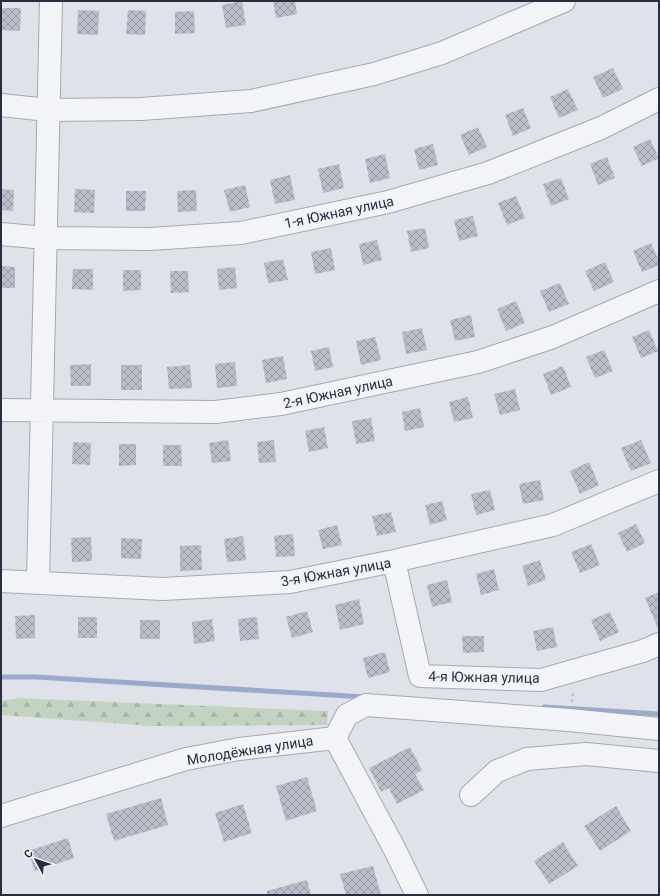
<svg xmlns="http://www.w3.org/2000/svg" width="660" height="896" viewBox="0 0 660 896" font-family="Roboto,sans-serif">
	<defs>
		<pattern id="forest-firs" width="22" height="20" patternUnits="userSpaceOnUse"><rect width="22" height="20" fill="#c3d3c1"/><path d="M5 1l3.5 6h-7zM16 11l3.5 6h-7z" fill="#a8b5a7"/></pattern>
		<pattern id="building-cross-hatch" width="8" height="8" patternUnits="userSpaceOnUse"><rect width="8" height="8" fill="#bbbdc9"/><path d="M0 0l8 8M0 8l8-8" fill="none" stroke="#989aa5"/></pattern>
	</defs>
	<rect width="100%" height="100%" fill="#e0e2e9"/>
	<path fill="url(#forest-firs)" d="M 18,698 L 328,711 L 327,725 L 151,726 L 1,715 L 1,701 Z"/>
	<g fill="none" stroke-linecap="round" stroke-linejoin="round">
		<path stroke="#9ba9ca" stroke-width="5" d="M 1,677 L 36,677 L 365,697
			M 544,707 L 659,714"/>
	</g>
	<path fill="url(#building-cross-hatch)" d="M 242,1 L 246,25 L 226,28 L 222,5 Z
		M 273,1 L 295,1 L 297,14 L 276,18 Z
		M 1,8 L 21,8 L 20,31 L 1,30 Z
		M 78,10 L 99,11 L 98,35 L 77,34 Z
		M 128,10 L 146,11 L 145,35 L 126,34 Z
		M 194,11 L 195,33 L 175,34 L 175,12 Z
		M 613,68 L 623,89 L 603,98 L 593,77 Z
		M 568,89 L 578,110 L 559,118 L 550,97 Z
		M 523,108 L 531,128 L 513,136 L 505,115 Z
		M 478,127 L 487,147 L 469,155 L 460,135 Z
		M 650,139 L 659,158 L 642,166 L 633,147 Z
		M 433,144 L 438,165 L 419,170 L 414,149 Z
		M 385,154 L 390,178 L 370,183 L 365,159 Z
		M 607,157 L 615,178 L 598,185 L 590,164 Z
		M 339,164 L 344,188 L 323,193 L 318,169 Z
		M 290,175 L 295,200 L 275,204 L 270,180 Z
		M 561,178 L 569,199 L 551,206 L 543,184 Z
		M 245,185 L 250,207 L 230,212 L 224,190 Z
		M 1,189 L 14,190 L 13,211 L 1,210 Z
		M 75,189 L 95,190 L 94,213 L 74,212 Z
		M 196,190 L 197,211 L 178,212 L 177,191 Z
		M 126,191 L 146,191 L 145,211 L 126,211 Z
		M 516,196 L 525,218 L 507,225 L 498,203 Z
		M 473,216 L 478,236 L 459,241 L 454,220 Z
		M 425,228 L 429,248 L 411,252 L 407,231 Z
		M 377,240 L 382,260 L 363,265 L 359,244 Z
		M 651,243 L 659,261 L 659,265 L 642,272 L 633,251 Z
		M 331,248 L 335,270 L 315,274 L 311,252 Z
		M 283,259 L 288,280 L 268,283 L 264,263 Z
		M 605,262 L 614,282 L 594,291 L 585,271 Z
		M 1,266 L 15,267 L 15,288 L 1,288 Z
		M 235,267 L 237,288 L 219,290 L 217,269 Z
		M 73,269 L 93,269 L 93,290 L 72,289 Z
		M 123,270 L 141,270 L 141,290 L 123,291 Z
		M 170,271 L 188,271 L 189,292 L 171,293 Z
		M 560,283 L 569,304 L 549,312 L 540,291 Z
		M 516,301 L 525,323 L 506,331 L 497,309 Z
		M 471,315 L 475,337 L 455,341 L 450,320 Z
		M 422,328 L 427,350 L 406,354 L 402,332 Z
		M 649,330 L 658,351 L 641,358 L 632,337 Z
		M 375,337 L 381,360 L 361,365 L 356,341 Z
		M 329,347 L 333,367 L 315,371 L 311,351 Z
		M 604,350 L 613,371 L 595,378 L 586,357 Z
		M 283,356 L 287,379 L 266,383 L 262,360 Z
		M 235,362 L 237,386 L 217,388 L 215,364 Z
		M 91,364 L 91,386 L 71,386 L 70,365 Z
		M 121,365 L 142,365 L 142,390 L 121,390 Z
		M 190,365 L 192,388 L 169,389 L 167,367 Z
		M 563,366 L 571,387 L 551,395 L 543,374 Z
		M 515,389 L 520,410 L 500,415 L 494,394 Z
		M 468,397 L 473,418 L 454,422 L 449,402 Z
		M 420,408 L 424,427 L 405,431 L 402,412 Z
		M 371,418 L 375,441 L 356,444 L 352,421 Z
		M 324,427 L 328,448 L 309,452 L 305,431 Z
		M 228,440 L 231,461 L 212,463 L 209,443 Z
		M 274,440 L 276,462 L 259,463 L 257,442 Z
		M 641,440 L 651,463 L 631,471 L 621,448 Z
		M 73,442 L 91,443 L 90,465 L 72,464 Z
		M 119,444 L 136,444 L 136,465 L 119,466 Z
		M 163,445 L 181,445 L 182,466 L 163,466 Z
		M 589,462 L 599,485 L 580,494 L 570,471 Z
		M 540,480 L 544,500 L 523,504 L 519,484 Z
		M 490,490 L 495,510 L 476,515 L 471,494 Z
		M 442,501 L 447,520 L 430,525 L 425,505 Z
		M 391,512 L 396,532 L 377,536 L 372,516 Z
		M 636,524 L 645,543 L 627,552 L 618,533 Z
		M 337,525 L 342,545 L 323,549 L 318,530 Z
		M 293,534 L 295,556 L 276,557 L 274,536 Z
		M 243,536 L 246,560 L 227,562 L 224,539 Z
		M 91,537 L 92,561 L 72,562 L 71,538 Z
		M 121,538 L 142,539 L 141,559 L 121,558 Z
		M 591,544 L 600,565 L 580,573 L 571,552 Z
		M 201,545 L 202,570 L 180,571 L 180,546 Z
		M 540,560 L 546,580 L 528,586 L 522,566 Z
		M 494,569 L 499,590 L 481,595 L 476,574 Z
		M 447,580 L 452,602 L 432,607 L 427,585 Z
		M 659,592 L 659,631 L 645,598 Z
		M 359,599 L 364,624 L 340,630 L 335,605 Z
		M 307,611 L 313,632 L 292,638 L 286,617 Z
		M 610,612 L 619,632 L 600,641 L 591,620 Z
		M 35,615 L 35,638 L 16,639 L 15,616 Z
		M 78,617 L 97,617 L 97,638 L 78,638 Z
		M 257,617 L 259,639 L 240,641 L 238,619 Z
		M 212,619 L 215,641 L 194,644 L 192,622 Z
		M 140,620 L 160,620 L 160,639 L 140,639 Z
		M 553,627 L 557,647 L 537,651 L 533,631 Z
		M 462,636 L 484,636 L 484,652 L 463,653 Z
		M 385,652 L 390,672 L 368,678 L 363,658 Z
		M 410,747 L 422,770 L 415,774 L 424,790 L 397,804 L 389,788 L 381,792 L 369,768 Z
		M 307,777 L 317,811 L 286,821 L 276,786 Z
		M 161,798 L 168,825 L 114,841 L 106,814 Z
		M 243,804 L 252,833 L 224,842 L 215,813 Z
		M 616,806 L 631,831 L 600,851 L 584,826 Z
		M 68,838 L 74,858 L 35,871 L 28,851 Z
		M 563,842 L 578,866 L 549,884 L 534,861 Z
		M 373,866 L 381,895 L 346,895 L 340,874 Z
		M 307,880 L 311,895 L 267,895 L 267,891 Z"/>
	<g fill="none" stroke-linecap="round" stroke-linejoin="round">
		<defs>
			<path id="minor" d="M 1,105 L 48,110 L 141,109 L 251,101 L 374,74 L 442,53 L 564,1
				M 1,234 L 45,238 L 150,239 L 241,233 L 388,202 L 488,173 L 601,128 L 659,99
				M 1,410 L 215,412 L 281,404 L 478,362 L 553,337 L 659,291
				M 394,561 L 420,676 L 541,680 L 643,651 L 659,644
				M 1,581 L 163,589 L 290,582 L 394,561 L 553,525 L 659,481
				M 38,582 L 51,1
				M 335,738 L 347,715 L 366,705 L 569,720 L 659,729
				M 471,795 L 497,771 L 527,759 L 586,754 L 659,761
				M 1,816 L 186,759 L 239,749 L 335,738 L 394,848 L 417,895"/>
		</defs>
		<use href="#minor" stroke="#a5a8b3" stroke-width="24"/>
		<path stroke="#bec0c8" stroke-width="2.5" stroke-dasharray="3 3" stroke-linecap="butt" d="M 572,702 L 573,691"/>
		<use href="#minor" stroke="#f3f4f8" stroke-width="22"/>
	</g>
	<g text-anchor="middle" stroke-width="3" stroke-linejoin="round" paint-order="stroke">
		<g font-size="14" fill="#292d41" stroke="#f0f2f7">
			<text transform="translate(339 212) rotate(-12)" y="5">1-я Южная улица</text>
			<text transform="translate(338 392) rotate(-12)" y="5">2-я Южная улица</text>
			<text transform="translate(336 572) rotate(-10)" y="5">3-я Южная улица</text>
			<text transform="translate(484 677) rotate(1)" y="5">4-я Южная улица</text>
			<text transform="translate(250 750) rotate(-9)" y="5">Молодёжная улица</text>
		</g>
	</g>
	<rect width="660" height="896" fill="none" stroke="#292d41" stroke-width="4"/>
	<g transform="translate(36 860) rotate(310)" stroke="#f0f2f7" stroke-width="3" paint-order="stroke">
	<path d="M0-3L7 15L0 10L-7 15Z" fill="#292d41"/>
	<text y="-6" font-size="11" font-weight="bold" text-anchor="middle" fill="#292d41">С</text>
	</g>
</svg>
